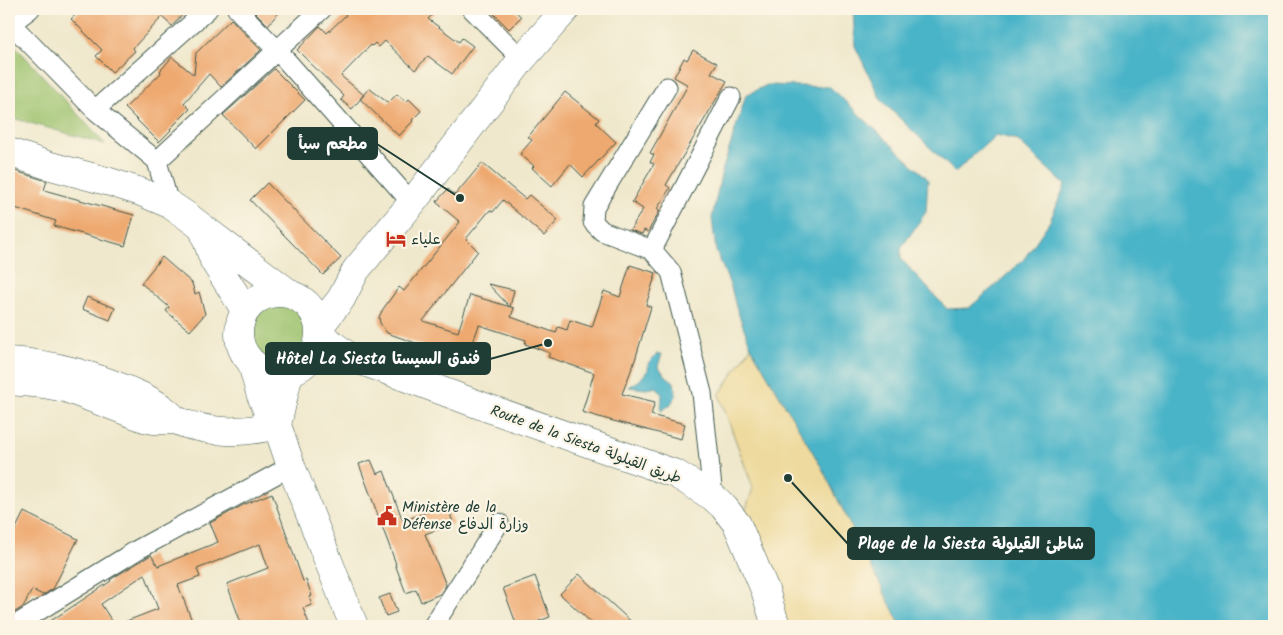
<svg xmlns="http://www.w3.org/2000/svg" width="1283" height="635" viewBox="0 0 1283 635" font-family="Kalam,'Playpen Sans Arabic',sans-serif">
	<rect width="100%" height="100%" fill="#fcf5e5"/>
	<filter id="ink" filterUnits="userSpaceOnUse"><feTurbulence type="fractalNoise" baseFrequency=".02" numOctaves="2"/><feDisplacementMap in="SourceGraphic" scale="10" xChannelSelector="R" yChannelSelector="G"/><feConvolveMatrix kernelMatrix="1 2 1 2 8 2 1 2 1" color-interpolation-filters="sRGB"/></filter>
	<filter id="wash" filterUnits="userSpaceOnUse"><feTurbulence type="fractalNoise" baseFrequency=".0096" numOctaves="4" result="noise"/><feDisplacementMap in="SourceGraphic" scale="20" xChannelSelector="R" yChannelSelector="G"/><feGaussianBlur stdDeviation="1.12" result="paint"/><feColorMatrix in="noise" values="0 0 0 0 0 0 0 0 0 0 0 0 0 0 0 0 0 1.4 0 .05"/><feComposite in="paint" operator="in"/></filter>
	<g filter="url(#wash)">
		<rect width="100%" height="100%" fill="#efe8cc"/>
		<path fill="#9bc16c" stroke="#5d7f50" d="M 9,39 L 105,144 L 9,117 Z
			M246 334a33 33 0 1 1 66 0a33 33 0 1 1-66 0Z"/>
		<path fill="#eeda9e" stroke="#868c69" d="M 751,347 L 822,468 L 901,626 L 778,626 L 741,524 L 753,488 L 719,395 Z"/>
		<path fill="#4ab4c8" stroke="#34787e" d="M 853,9 L 1274,9 L 1274,626 L 901,626 L 822,468 L 751,347 L 736,307 L 731,287 L 716,251 L 712,218 L 721,175 L 746,95 L 767,85 L 830,87 L 928,179 L 926,212 L 901,248 L 901,259 L 947,309 L 969,308 L 998,283 L 1024,259 L 1050,221 L 1065,185 L 1017,140 L 996,135 L 955,172 L 881,100 L 855,46 Z
			M 657,354 L 662,354 L 658,366 L 664,374 L 674,382 L 676,396 L 670,405 L 661,411 L 662,394 L 657,387 L 646,389 L 629,387 L 640,380 L 648,370 L 649,362 Z"/>
		<g id="blocks">
			<path fill="#eea96f" d="M 82,9 L 188,9 L 172,26 L 162,17 L 133,48 L 135,51 L 112,72 L 96,56 L 102,50 L 71,19 Z
				M 252,9 L 282,9 L 268,25 Z
				M 340,9 L 438,9 L 428,19 L 459,42 L 462,38 L 473,46 L 452,74 L 428,56 L 415,70 L 385,41 L 379,47 L 375,43 L 372,46 L 371,45 L 341,76 L 364,95 L 352,109 L 341,100 L 344,96 L 297,50 L 320,26 L 327,33 L 346,15 Z
				M 489,9 L 514,9 L 521,17 L 509,29 Z
				M 231,19 L 261,50 L 221,87 L 209,74 L 184,103 L 190,109 L 170,129 L 171,130 L 159,142 L 125,108 L 161,73 L 160,71 L 172,57 L 194,75 L 196,53 Z
				M 693,50 L 717,63 L 711,73 L 727,81 L 666,185 L 670,188 L 657,209 L 660,210 L 648,232 L 644,230 L 642,234 L 630,230 L 643,209 L 632,202 L 654,164 L 650,162 L 654,155 L 650,153 L 688,85 L 674,77 L 684,58 L 687,60 Z
				M 274,69 L 305,100 L 256,149 L 223,115 Z
				M 369,88 L 388,103 L 397,94 L 406,102 L 409,99 L 421,111 L 412,120 L 413,121 L 399,136 L 360,99 Z
				M 565,92 L 599,119 L 596,123 L 616,142 L 583,177 L 570,164 L 552,186 L 532,168 L 534,166 L 520,154 L 532,140 L 528,137 Z
				M 482,163 L 525,199 L 529,195 L 558,220 L 544,236 L 503,200 L 493,212 L 490,210 L 466,239 L 478,251 L 423,321 L 458,332 L 470,295 L 514,308 L 511,317 L 556,333 L 558,327 L 567,330 L 570,320 L 592,327 L 604,291 L 620,297 L 630,265 L 656,273 L 646,305 L 651,307 L 635,360 L 622,394 L 655,402 L 651,415 L 685,424 L 681,439 L 606,419 L 582,412 L 594,373 L 548,357 L 550,353 L 525,344 L 526,340 L 479,325 L 466,362 L 423,348 L 424,346 L 387,333 L 380,323 L 379,317 L 383,309 L 399,287 L 404,291 L 460,222 L 436,202 L 448,189 L 455,195 Z
				M 9,169 L 47,181 L 44,190 L 134,215 L 125,246 L 54,226 L 56,221 L 9,206 Z
				M 267,183 L 341,258 L 323,275 L 250,200 Z
				M 162,257 L 192,283 L 195,294 L 199,292 L 205,314 L 190,331 L 166,311 L 169,307 L 141,283 Z
				M 488,284 L 514,290 L 510,307 Z
				M 87,297 L 115,308 L 110,320 L 82,309 Z
				M 371,460 L 377,474 L 384,471 L 403,521 L 448,504 L 453,524 L 425,534 L 446,585 L 440,594 L 421,602 L 416,589 L 406,593 L 395,564 L 396,564 L 359,464 Z
				M 272,493 L 303,581 L 306,580 L 312,596 L 309,597 L 312,605 L 303,608 L 310,626 L 242,626 L 227,584 L 268,568 L 260,544 L 197,569 L 200,577 L 178,585 L 194,626 L 116,626 L 116,625 L 158,609 L 145,574 L 101,604 L 115,626 L 43,626 L 111,581 L 110,580 L 116,576 L 151,555 L 158,566 L 218,542 L 210,523 L 243,505 Z
				M 24,512 L 78,539 L 53,589 L 43,595 L 32,590 L 23,607 L 15,612 L 9,609 L 9,542 Z
				M 579,574 L 636,626 L 595,626 L 560,594 Z
				M 535,576 L 550,617 L 539,621 L 541,626 L 517,626 L 503,588 Z
				M 390,594 L 397,612 L 386,616 L 379,598 Z"/>
		</g>
	</g>
	<g filter="url(#ink)">
		<use href="#blocks" fill-opacity="0" stroke="#3e574b" stroke-width="1"/>
		<g fill="none" stroke-linecap="round" stroke-linejoin="round">
			<defs>
				<path id="street" d="M 237,9 L 277,50 L 412,203
					M 472,9 L 522,59
					M 9,22 L 95,110 L 157,161 L 169,204
					M 9,25 L 30,9
					M 667,87 L 594,207 L 593,222 L 602,231 L 652,250 L 671,272 L 702,393 L 713,497
					M 95,110 L 208,9
					M 157,161 L 322,9
					M 652,250 L 731,97
					M 14,626 L 137,550 L 291,466
					M 433,626 L 499,523"/>
				<path id="secondary" d="M 9,152 L 47,165 L 110,182 L 141,192 L 169,204 L 187,216 L 290,294
					M 203,229 L 214,261 L 245,310
					M239 333a40 40 0 1 1 80 0a40 40 0 1 1-80 0Z
					M 319,327 L 341,299 L 356,270 L 412,203 L 522,59 L 566,9
					M 320,335 L 348,356 L 485,407 L 676,474 L 713,497 L 723,506 L 737,524 L 765,590 L 776,626
					M 9,361 C 54,364 100,377 141,396 C 150,400 159,406 167,412 C 170,415 173,418 176,420 C 182,423 191,426 198,427 C 225,434 250,432 277,425
					M 252,364 L 260,393 L 267,410 L 277,425 L 291,466 L 354,626
					M 9,381 L 44,384 L 65,388 L 144,418 L 154,420 L 172,420
					M 277,425 L 289,373"/>
			</defs>
			<use href="#street" stroke="#3e574b" stroke-width="21"/>
			<use href="#secondary" stroke="#3e574b" stroke-width="29"/>
			<use href="#street" stroke="#fff" stroke-width="19"/>
			<use href="#secondary" stroke="#fff" stroke-width="28"/>
		</g>
	</g>
	<defs>
		<symbol id="hotel-bare" viewBox="-9 -9 18 18"><path d="M-6-4.5h1.5V1H6V5H4.5V3h-9V5H-6ZM-4 0a1.8 1.8 0 1 1 3.6 0ZM.5 0V-2.5h3Q6-2.5 6 0Z" fill="#c8321e" stroke="#fcf5e5" stroke-width="2.5" paint-order="stroke"/></symbol>
		<symbol id="civic-bare" viewBox="-9 -9 18 18"><path d="M-.6-6.5H3V-4.5H.6V-3L4-1V1h2V6H-6V1h2V-1L-.6-3ZM-1.2 2.5V6h2.4V2.5Z" fill="#c8321e" stroke="#fcf5e5" stroke-width="2.5" paint-order="stroke"/></symbol>
	</defs>
	<g fill-rule="evenodd">
		<use href="#hotel-bare" x="382" y="225" width="28" height="28"/>
		<use href="#civic-bare" x="373" y="502" width="28" height="28"/>
	</g>
	<g text-anchor="middle" stroke-width="4.5" stroke-linejoin="round" paint-order="stroke">
		<g font-size="15" fill="#1f3d34" stroke="#fcf5e5" text-anchor="start">
			<text x="411" y="244">علياء</text>
			<text x="402" y="512">Ministère de la<tspan x="402" dy="17">Défense وزارة الدفاع</tspan></text>
		</g>
		<g font-size="15" fill="#1f3d34" stroke="#fcf5e5">
			<text transform="translate(586 444) rotate(20)" y="5">Route de la Siesta طريق القيلولة</text>
		</g>
	</g>
	<path fill="none" stroke="#1f3d34" stroke-width="2" d="M460 198L377 144M548 343L490 359M788 478L848 544"/>
	<g fill="#1f3d34" stroke="#fcf5e5" stroke-width="2">
		<circle cx="460" cy="198" r="5"/>
		<circle cx="548" cy="343" r="5"/>
		<circle cx="788" cy="478" r="5"/>
	</g>
	<g fill="#1f3d34" stroke="#1f3d34" stroke-width="2">
		<rect x="288" y="128" width="89" height="31" rx="5"/>
		<rect x="266" y="343" width="224" height="31" rx="5"/>
		<rect x="848" y="528" width="246" height="31" rx="5"/>
	</g>
	<g font-size="16" text-anchor="middle" font-weight="bold" fill="#fff">
		<text x="333" y="149">مطعم سبأ</text>
		<text x="378" y="364">Hôtel La Siesta فندق السيستا</text>
		<text x="971" y="549">Plage de la Siesta شاطئ القيلولة</text>
	</g>
	<rect width="1283" height="635" fill="none" stroke="#fcf5e5" stroke-width="30"/>
</svg>
